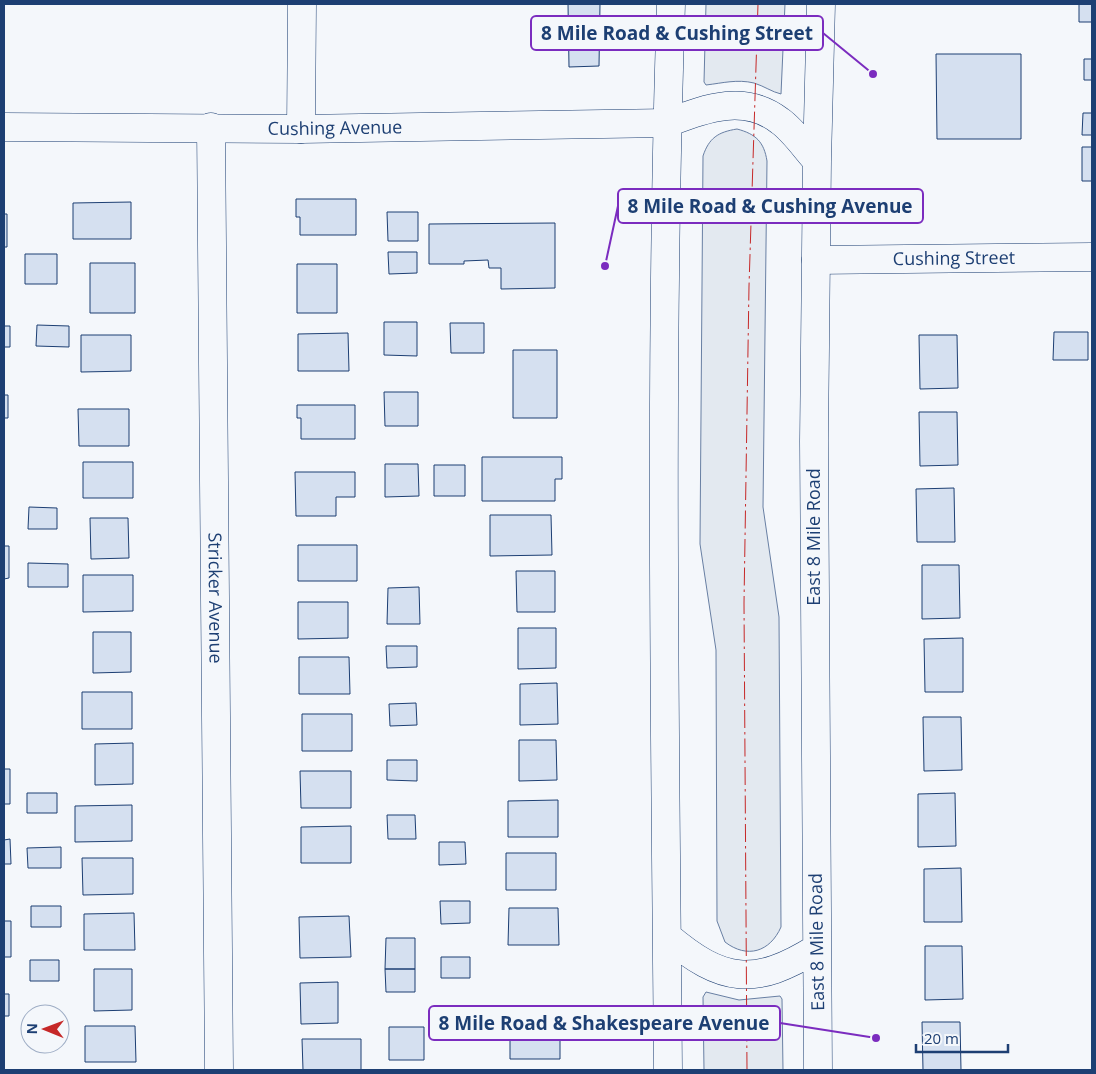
<svg xmlns="http://www.w3.org/2000/svg" width="1096" height="1074" viewBox="0 0 1096 1074" font-family="'Open Sans',sans-serif">
	<rect width="100%" height="100%" fill="#f4f7fb"/>
	<path fill="#e3e9f0" stroke="#687fa3" d="M 706,4 L 785,4 L 781,94 C 772,92 764,86 754,83 C 737,79 723,83 706,85 L 704,82 Z
		M 737,129 C 756,134 764,142 767,161 L 763,507 L 779,617 L 781,927 C 770,952 747,959 725,942 L 717,921 L 716,650 L 700,544 L 703,156 C 709,138 718,132 737,129 Z
		M 706,992 L 739,1000 L 780,996 L 782,999 L 783,1070 L 704,1070 L 703,997 Z"/>
	<path fill="#d5e0f0" stroke="#1d3f73" d="M 568,4 L 600,4 L 599,66 L 569,67 Z
		M 1079,4 L 1092,4 L 1092,22 L 1079,22 Z
		M 936,54 L 1021,54 L 1021,139 L 937,139 Z
		M 1084,59 L 1092,59 L 1092,80 L 1084,80 Z
		M 1083,113 L 1092,113 L 1092,135 L 1082,135 Z
		M 1082,147 L 1092,147 L 1092,181 L 1082,181 Z
		M 296,199 L 356,199 L 356,235 L 300,235 L 300,217 L 296,217 Z
		M 131,202 L 131,239 L 73,239 L 73,203 Z
		M 387,212 L 418,212 L 418,241 L 388,241 Z
		M 4,214 L 7,214 L 7,247 L 4,247 Z
		M 555,223 L 555,288 L 501,289 L 501,268 L 489,268 L 488,260 L 464,261 L 464,264 L 429,264 L 429,224 Z
		M 388,252 L 417,252 L 417,273 L 389,274 Z
		M 25,254 L 57,254 L 57,284 L 25,284 Z
		M 90,263 L 135,263 L 135,313 L 90,313 Z
		M 297,264 L 337,264 L 337,313 L 297,313 Z
		M 384,322 L 417,322 L 417,356 L 384,355 Z
		M 450,323 L 484,323 L 484,353 L 451,353 Z
		M 37,325 L 69,326 L 69,347 L 36,346 Z
		M 4,326 L 10,326 L 10,347 L 4,347 Z
		M 1054,332 L 1088,332 L 1088,360 L 1053,360 Z
		M 348,333 L 349,371 L 298,371 L 298,334 Z
		M 81,335 L 131,335 L 131,371 L 81,372 Z
		M 919,335 L 957,335 L 958,388 L 920,389 Z
		M 513,350 L 557,350 L 557,418 L 513,418 Z
		M 384,392 L 418,392 L 418,426 L 385,426 Z
		M 4,395 L 8,395 L 8,418 L 4,418 Z
		M 297,405 L 355,405 L 355,439 L 301,439 L 301,418 L 297,418 Z
		M 78,409 L 129,409 L 129,446 L 79,446 Z
		M 919,412 L 957,412 L 958,465 L 920,466 Z
		M 482,457 L 562,457 L 562,479 L 555,479 L 555,501 L 482,501 Z
		M 83,462 L 133,462 L 133,498 L 83,498 Z
		M 385,464 L 418,464 L 419,496 L 385,497 Z
		M 434,465 L 465,465 L 465,496 L 434,496 Z
		M 295,472 L 355,472 L 355,497 L 336,497 L 336,516 L 296,516 Z
		M 954,488 L 955,542 L 917,542 L 916,489 Z
		M 29,507 L 57,508 L 57,529 L 28,529 Z
		M 490,515 L 551,515 L 552,555 L 490,556 Z
		M 90,518 L 128,518 L 129,558 L 91,559 Z
		M 298,545 L 357,545 L 357,581 L 298,581 Z
		M 4,546 L 9,546 L 9,578 L 4,579 Z
		M 28,563 L 68,564 L 68,587 L 28,587 Z
		M 922,565 L 959,565 L 960,618 L 922,619 Z
		M 516,571 L 555,571 L 555,612 L 517,612 Z
		M 83,575 L 133,575 L 133,611 L 83,612 Z
		M 419,587 L 420,624 L 387,624 L 388,588 Z
		M 298,602 L 348,602 L 348,638 L 298,639 Z
		M 518,628 L 556,628 L 556,668 L 518,669 Z
		M 93,632 L 131,632 L 131,672 L 93,673 Z
		M 963,638 L 963,692 L 925,692 L 924,639 Z
		M 386,646 L 417,646 L 417,667 L 387,668 Z
		M 299,657 L 349,657 L 350,694 L 299,694 Z
		M 557,683 L 558,724 L 520,725 L 520,684 Z
		M 82,692 L 132,692 L 132,729 L 82,729 Z
		M 416,703 L 417,725 L 390,726 L 389,704 Z
		M 302,714 L 352,714 L 352,751 L 302,751 Z
		M 923,717 L 961,717 L 962,770 L 924,771 Z
		M 519,740 L 556,740 L 557,780 L 519,781 Z
		M 133,743 L 133,784 L 95,785 L 95,744 Z
		M 387,760 L 417,760 L 417,781 L 387,780 Z
		M 4,769 L 10,769 L 10,804 L 4,804 Z
		M 300,771 L 351,771 L 351,808 L 301,808 Z
		M 27,793 L 57,793 L 57,813 L 27,813 Z
		M 955,793 L 956,846 L 918,847 L 918,794 Z
		M 558,800 L 558,837 L 508,837 L 508,801 Z
		M 132,805 L 132,841 L 75,842 L 75,806 Z
		M 387,815 L 415,815 L 416,839 L 388,839 Z
		M 351,826 L 351,863 L 301,863 L 301,827 Z
		M 10,839 L 11,864 L 4,864 L 4,840 Z
		M 439,842 L 465,842 L 466,864 L 439,865 Z
		M 61,847 L 61,868 L 28,868 L 27,848 Z
		M 506,853 L 556,853 L 556,890 L 506,890 Z
		M 82,858 L 133,858 L 133,894 L 83,895 Z
		M 961,868 L 962,922 L 924,922 L 924,869 Z
		M 440,901 L 470,901 L 470,923 L 441,924 Z
		M 31,906 L 61,906 L 61,927 L 31,927 Z
		M 509,908 L 558,908 L 559,945 L 508,945 Z
		M 134,913 L 135,950 L 84,950 L 84,914 Z
		M 349,916 L 351,957 L 300,958 L 299,917 Z
		M 4,921 L 11,921 L 11,957 L 4,957 Z
		M 386,938 L 415,938 L 415,969 L 385,969 Z
		M 925,946 L 962,946 L 963,999 L 925,1000 Z
		M 441,957 L 470,957 L 470,978 L 441,978 Z
		M 30,960 L 59,960 L 59,981 L 30,981 Z
		M 94,969 L 132,969 L 132,1010 L 94,1011 Z
		M 385,969 L 415,969 L 415,992 L 386,992 Z
		M 338,982 L 338,1023 L 301,1024 L 300,983 Z
		M 4,994 L 9,994 L 9,1016 L 4,1016 Z
		M 510,1022 L 560,1022 L 560,1059 L 510,1059 Z
		M 922,1022 L 960,1022 L 961,1070 L 923,1070 Z
		M 85,1026 L 135,1026 L 136,1062 L 85,1062 Z
		M 389,1027 L 424,1027 L 424,1060 L 389,1060 Z
		M 302,1039 L 361,1039 L 361,1070 L 303,1070 Z"/>
	<g fill="none" stroke-linecap="round" stroke-linejoin="round">
		<defs>
			<g id="minor">
				<path id="s1" d="M 4,127 L 301,129 L 667,123"/>
				<path id="s2" d="M 211,127 L 219,1070"/>
				<path d="M 301,129 L 302,4"/>
				<path id="s3" d="M 816,260 L 1092,257"/>
			</g>
			<path id="trunk" d="M 667,123 C 705,109 744,93 780,121 C 794,131 805,148 817,161
				M 667,936 C 722,983 755,987 817,948
				M 668,1070 C 665,715 659,359 671,4
				M 818,1070 L 814,441 L 817,161 L 821,4"/>
		</defs>
		<use href="#minor" stroke="#1d3f73" stroke-width="29"/>
		<use href="#trunk" stroke="#1d3f73" stroke-width="29"/>
		<use href="#minor" stroke="#f4f7fb" stroke-width="28"/>
		<use href="#trunk" stroke="#f4f7fb" stroke-width="28"/>
		<path stroke="#c62828" stroke-width="1" stroke-dasharray="18 4 2.5 4" stroke-linecap="butt" d="M 747,1070 L 744,603 L 749,286 L 758,4"/>
	</g>
	<g text-anchor="middle" stroke-width="4" stroke-linejoin="round" paint-order="stroke">
		<g font-size="18" fill="#1d3f73" stroke="#f4f7fb">
			<text dy="6" stroke="none"><textPath href="#s1" startOffset="331">Cushing Avenue</textPath></text>
			<text dy="6" stroke="none"><textPath href="#s3" startOffset="138">Cushing Street</textPath></text>
			<text transform="translate(814 537) rotate(-90)" y="6">East 8 Mile Road</text>
			<text dy="6" stroke="none"><textPath href="#s2" startOffset="471">Stricker Avenue</textPath></text>
			<text transform="translate(817 942) rotate(-91)" y="6">East 8 Mile Road</text>
		</g>
	</g>
	<path fill="none" stroke="#7b2cbf" stroke-width="2" d="M873 74L823 33M605 266L618 206M876 1038L780 1023"/>
	<g fill="#7b2cbf" stroke="#f4f7fb" stroke-width="2">
		<circle cx="873" cy="74" r="5"/>
		<circle cx="605" cy="266" r="5"/>
		<circle cx="876" cy="1038" r="5"/>
	</g>
	<g fill="#f4f7fb" stroke="#7b2cbf" stroke-width="2">
		<rect x="531" y="16" width="292" height="34" rx="5"/>
		<rect x="618" y="189" width="305" height="34" rx="5"/>
		<rect x="429" y="1006" width="351" height="34" rx="5"/>
	</g>
	<g font-size="19" text-anchor="middle" font-weight="bold" fill="#1d3f73">
		<text x="677" y="40">8 Mile Road &amp; Cushing Street</text>
		<text x="770" y="213">8 Mile Road &amp; Cushing Avenue</text>
		<text x="604" y="1030">8 Mile Road &amp; Shakespeare Avenue</text>
	</g>
	<rect width="1096" height="1074" fill="none" stroke="#1d3f73" stroke-width="10"/>
	<g transform="translate(45 1029) rotate(271)"><circle r="24" fill="#f4f7fb" stroke="#9eadc5"/>
	<path d="M0-4L9 19L0 12L-9 19Z" fill="#c62828"/>
	<text y="-8" font-size="14" font-weight="bold" text-anchor="middle" fill="#1d3f73">N</text>
	</g>
	<path d="M916 1044v8h92v-8" fill="none" stroke="#1d3f73" stroke-width="2.5"/>
	<text x="924" y="1044" font-size="15" fill="#1d3f73" stroke="#f4f7fb" stroke-width="4" paint-order="stroke">20 m</text>
</svg>
